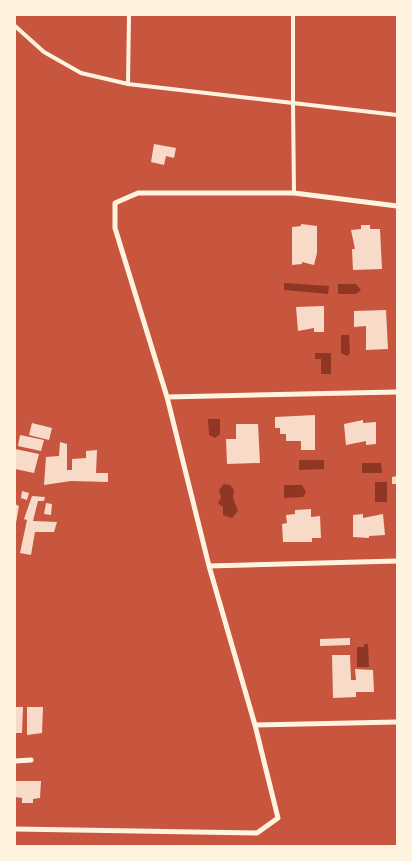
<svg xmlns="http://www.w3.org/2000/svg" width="412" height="861" viewBox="0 0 412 861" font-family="'IBM Plex Serif',serif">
	<rect width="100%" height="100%" fill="#c8553d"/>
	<path fill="#8f3625" d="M 284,283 L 329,286 L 328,294 L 284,290 Z
		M 338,284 L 356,284 L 361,290 L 356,294 L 338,294 Z
		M 341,335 L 349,335 L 350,353 L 347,356 L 341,353 Z
		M 315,353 L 331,353 L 331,374 L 321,374 L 321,359 L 315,359 Z
		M 208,419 L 220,419 L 220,434 L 215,438 L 209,435 Z
		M 299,460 L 324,460 L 324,469 L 299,470 Z
		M 362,463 L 381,463 L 382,473 L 362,473 Z
		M 375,482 L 387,482 L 387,502 L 375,502 Z
		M 224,484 L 230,485 L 234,490 L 233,498 L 238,511 L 232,518 L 223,515 L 223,507 L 218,503 L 221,498 L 219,490 Z
		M 284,485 L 302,485 L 306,492 L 303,497 L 284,498 Z
		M 364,644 L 368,644 L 369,667 L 357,667 L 357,647 L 364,647 Z"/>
	<path fill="#f7dbc8" d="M 154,144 L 176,148 L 174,158 L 166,156 L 164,165 L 151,162 Z
		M 301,224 L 317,226 L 317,253 L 314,265 L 302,262 L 302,264 L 292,265 L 292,227 L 301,226 Z
		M 361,225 L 370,225 L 370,229 L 380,229 L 382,269 L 353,270 L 352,249 L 355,249 L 351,230 L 361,229 Z
		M 324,306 L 324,332 L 314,332 L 314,328 L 298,331 L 296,307 Z
		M 386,310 L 388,349 L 366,350 L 366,326 L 354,327 L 354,311 Z
		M 315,415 L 315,450 L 301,450 L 301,441 L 286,441 L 286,434 L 280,434 L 280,428 L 275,428 L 275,417 Z
		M 363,420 L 363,423 L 376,422 L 376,444 L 366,445 L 366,441 L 346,445 L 344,424 Z
		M 32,423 L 52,428 L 49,440 L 29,435 Z
		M 236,424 L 258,424 L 260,463 L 227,464 L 226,439 L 236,439 Z
		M 20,435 L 44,440 L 41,451 L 18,446 Z
		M 60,442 L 67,444 L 67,470 L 72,470 L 72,459 L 86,458 L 86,451 L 97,450 L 96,473 L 108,473 L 108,482 L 71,481 L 44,485 L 46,457 L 59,456 Z
		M 15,449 L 39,454 L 34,473 L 15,469 Z
		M 397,476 L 397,484 L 392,484 L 392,477 Z
		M 22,491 L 29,493 L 27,500 L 21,498 Z
		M 32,496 L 45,497 L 44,501 L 38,501 L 33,521 L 57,522 L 54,532 L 35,532 L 31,555 L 20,553 L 27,520 L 24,519 Z
		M 46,503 L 52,504 L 51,515 L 44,514 Z
		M 15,504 L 19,506 L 16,523 L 15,523 Z
		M 311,509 L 311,517 L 320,516 L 321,538 L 312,538 L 312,542 L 283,542 L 282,524 L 287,523 L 286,515 L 295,514 L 295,510 Z
		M 363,514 L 363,518 L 383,514 L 385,535 L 369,536 L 369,538 L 353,537 L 353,515 Z
		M 350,638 L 350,645 L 320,646 L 320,639 Z
		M 332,655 L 350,655 L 351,680 L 356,680 L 355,669 L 373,670 L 374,692 L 356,692 L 356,697 L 333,698 Z
		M 15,707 L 23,707 L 22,733 L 15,733 Z
		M 27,707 L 43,707 L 42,733 L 27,735 Z
		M 15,781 L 41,781 L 40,798 L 33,799 L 33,803 L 22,803 L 22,798 L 15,797 Z"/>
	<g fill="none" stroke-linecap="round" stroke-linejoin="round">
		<path stroke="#fff3e0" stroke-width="4" d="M 293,15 L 293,103 L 397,115
			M 15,26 L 44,52 L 81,73 L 128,84 L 293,103 L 294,193
			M 128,84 L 129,15"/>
		<path stroke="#fff3e0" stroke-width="5" d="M 167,397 L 397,392
			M 209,566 L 397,561
			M 255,725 L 397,722
			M 15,761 L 31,760
			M 15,829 L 257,833 L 278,818 L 255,725 L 209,566 L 167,397 L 115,228 L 115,203 L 138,193 L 294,193 L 397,206"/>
	</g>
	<rect width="412" height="861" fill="none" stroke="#fff3e0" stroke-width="32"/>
</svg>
